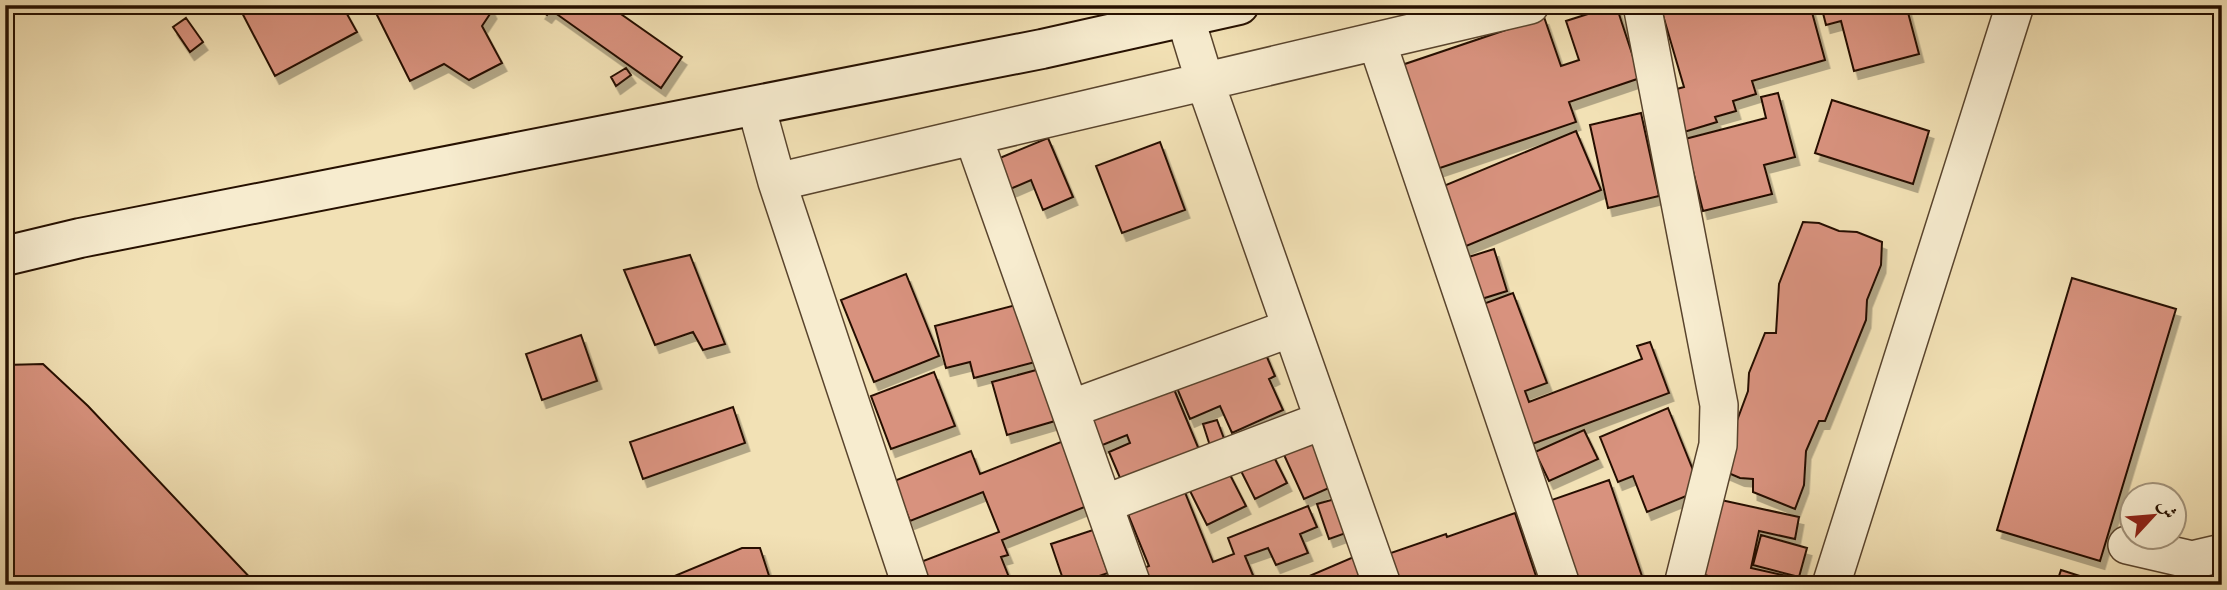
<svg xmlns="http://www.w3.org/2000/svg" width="2227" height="590" viewBox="0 0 2227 590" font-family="'Old Standard TT',Amiri,serif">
	<defs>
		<filter id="shadow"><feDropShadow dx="4.5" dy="8" stdDeviation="0" flood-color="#0004"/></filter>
	</defs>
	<rect width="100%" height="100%" fill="#f2e1b5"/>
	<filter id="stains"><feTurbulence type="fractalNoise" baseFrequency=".00286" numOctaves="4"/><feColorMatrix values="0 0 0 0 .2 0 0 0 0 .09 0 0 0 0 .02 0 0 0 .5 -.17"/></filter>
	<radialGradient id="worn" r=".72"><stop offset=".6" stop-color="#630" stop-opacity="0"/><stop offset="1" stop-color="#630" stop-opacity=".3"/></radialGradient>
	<path fill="#d8927e" stroke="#261000" stroke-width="2" filter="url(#shadow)" d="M 238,5 L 342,5 L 357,32 L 275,76 Z
		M 372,5 L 489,5 L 492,11 L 482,26 L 502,63 L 469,80 L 444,64 L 410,81 Z
		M 545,5 L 608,5 L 682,57 L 661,88 L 551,10 L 547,15 L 541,11 Z
		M 1616,5 L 1640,78 L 1569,102 L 1576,122 L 1434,170 L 1399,66 L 1544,17 L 1561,66 L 1579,60 L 1566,21 Z
		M 1660,5 L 1810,5 L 1825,60 L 1752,81 L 1756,94 L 1733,101 L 1736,111 L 1715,117 L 1717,122 L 1684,132 L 1673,90 L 1684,87 Z
		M 1821,5 L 1906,5 L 1919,54 L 1854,71 L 1841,21 L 1826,25 Z
		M 186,18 L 203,42 L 190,52 L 173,27 Z
		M 626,68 L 631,75 L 616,86 L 611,77 Z
		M 1778,93 L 1795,157 L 1764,165 L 1772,194 L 1703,211 L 1685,139 L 1766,118 L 1761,97 Z
		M 1832,100 L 1929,131 L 1913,184 L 1815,153 Z
		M 1641,113 L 1659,196 L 1608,208 L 1590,125 Z
		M 1576,131 L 1601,190 L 1459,249 L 1434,190 Z
		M 1048,138 L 1073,197 L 1043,210 L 1031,180 L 1008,190 L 995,160 Z
		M 1160,142 L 1185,210 L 1122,233 L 1096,166 Z
		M 1803,222 L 1819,223 L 1839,231 L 1857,232 L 1882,242 L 1881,265 L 1867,300 L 1866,320 L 1825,421 L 1819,421 L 1806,451 L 1804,485 L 1795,509 L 1753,492 L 1753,479 L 1740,478 L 1719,469 L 1748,391 L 1749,373 L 1765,333 L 1776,333 L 1779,284 Z
		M 1494,249 L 1507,291 L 1472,302 L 1459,260 Z
		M 690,255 L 725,344 L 703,350 L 693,332 L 655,345 L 624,270 Z
		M 906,274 L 939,356 L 874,382 L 841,300 Z
		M 2072,278 L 2176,309 L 2100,561 L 1997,530 Z
		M 1513,293 L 1547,383 L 1525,391 L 1529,402 L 1642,359 L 1637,346 L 1650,342 L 1669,393 L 1527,446 L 1475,307 Z
		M 1024,303 L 1039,361 L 974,378 L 970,362 L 946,368 L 935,326 Z
		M 581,335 L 597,381 L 542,400 L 526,354 Z
		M 1261,343 L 1275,376 L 1269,379 L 1283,410 L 1232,433 L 1220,406 L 1190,419 L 1174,381 Z
		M 43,364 L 88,406 L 257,585 L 5,585 L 5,365 Z
		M 1040,369 L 1055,421 L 1007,435 L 992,382 Z
		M 934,372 L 955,426 L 891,449 L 871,396 Z
		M 1171,382 L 1200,452 L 1123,485 L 1109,452 L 1130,443 L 1127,435 L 1100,446 L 1088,417 Z
		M 733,407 L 745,443 L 643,479 L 630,442 Z
		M 1668,408 L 1701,490 L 1647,512 L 1633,476 L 1618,482 L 1600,437 Z
		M 1217,420 L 1226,444 L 1211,449 L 1203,424 Z
		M 1313,430 L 1338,484 L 1304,499 L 1280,446 Z
		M 1584,430 L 1598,459 L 1549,481 L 1535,452 Z
		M 1066,440 L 1092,504 L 1002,540 L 1008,555 L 1001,557 L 1012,585 L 927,585 L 918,563 L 999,532 L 983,492 L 910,521 L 894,481 L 971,451 L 980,474 Z
		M 1271,451 L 1287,483 L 1255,499 L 1239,467 Z
		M 1227,469 L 1246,506 L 1207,525 L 1189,489 Z
		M 1609,480 L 1645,585 L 1574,585 L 1546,502 Z
		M 1182,485 L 1213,562 L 1234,554 L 1228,538 L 1308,506 L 1317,527 L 1300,534 L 1308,553 L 1276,565 L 1268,548 L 1245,556 L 1257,585 L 1145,585 L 1139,570 L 1149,566 L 1125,507 Z
		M 1335,499 L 1346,533 L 1329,539 L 1317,504 Z
		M 1721,500 L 1799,517 L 1795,539 L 1759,531 L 1751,568 L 1787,576 L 1786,585 L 1747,585 L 1704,575 Z
		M 1515,513 L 1539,585 L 1389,585 L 1379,557 L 1446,534 L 1447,537 Z
		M 1093,530 L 1108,573 L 1073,585 L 1065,585 L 1051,544 Z
		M 1761,535 L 1807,548 L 1799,577 L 1753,565 Z
		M 742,548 L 760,548 L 772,585 L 661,585 L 660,582 Z
		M 1356,556 L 1368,585 L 1294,585 L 1293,583 Z
		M 2061,570 L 2108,585 L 2056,585 Z
		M 1699,575 L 1738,585 L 1696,585 Z"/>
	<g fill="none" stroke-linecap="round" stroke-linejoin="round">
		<defs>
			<path id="minor" d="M 1642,5 L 1719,405 L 1718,445 L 1683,585
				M 1185,17 L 1205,82 L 1382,585
				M 1377,42 L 1561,585
				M 756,106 L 777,182 L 911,585
				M 973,136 L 1132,585
				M 777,182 L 1530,5
				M 1070,409 L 1291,328
				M 1104,504 L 1324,420
				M 2127,545 L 2192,560 L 2222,553
				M 1831,585 L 2015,5"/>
			<path id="secondary" d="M 5,256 L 80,238 L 1042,49 L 1239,5"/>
		</defs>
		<use href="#minor" stroke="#59442d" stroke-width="40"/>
		<use href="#secondary" stroke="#261000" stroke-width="42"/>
		<use href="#minor" stroke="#f7eccf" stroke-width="37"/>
		<use href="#secondary" stroke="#f7eccf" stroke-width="38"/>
	</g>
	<rect width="2227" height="590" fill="none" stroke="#f2e1b5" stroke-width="28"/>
	<rect x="7" y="7" width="2213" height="576" fill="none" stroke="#261000" stroke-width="3.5"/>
	<rect x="14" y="14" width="2199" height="562" fill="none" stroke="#261000" stroke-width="2"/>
	<g transform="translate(2153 516) rotate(64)"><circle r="33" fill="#f7eccf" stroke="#a3947c" stroke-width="2"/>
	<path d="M0-5L12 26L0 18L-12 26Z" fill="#8f2418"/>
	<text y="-10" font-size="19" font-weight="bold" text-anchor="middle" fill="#261000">ش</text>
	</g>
	<rect width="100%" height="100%" filter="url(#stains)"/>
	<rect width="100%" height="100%" fill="url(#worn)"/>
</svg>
